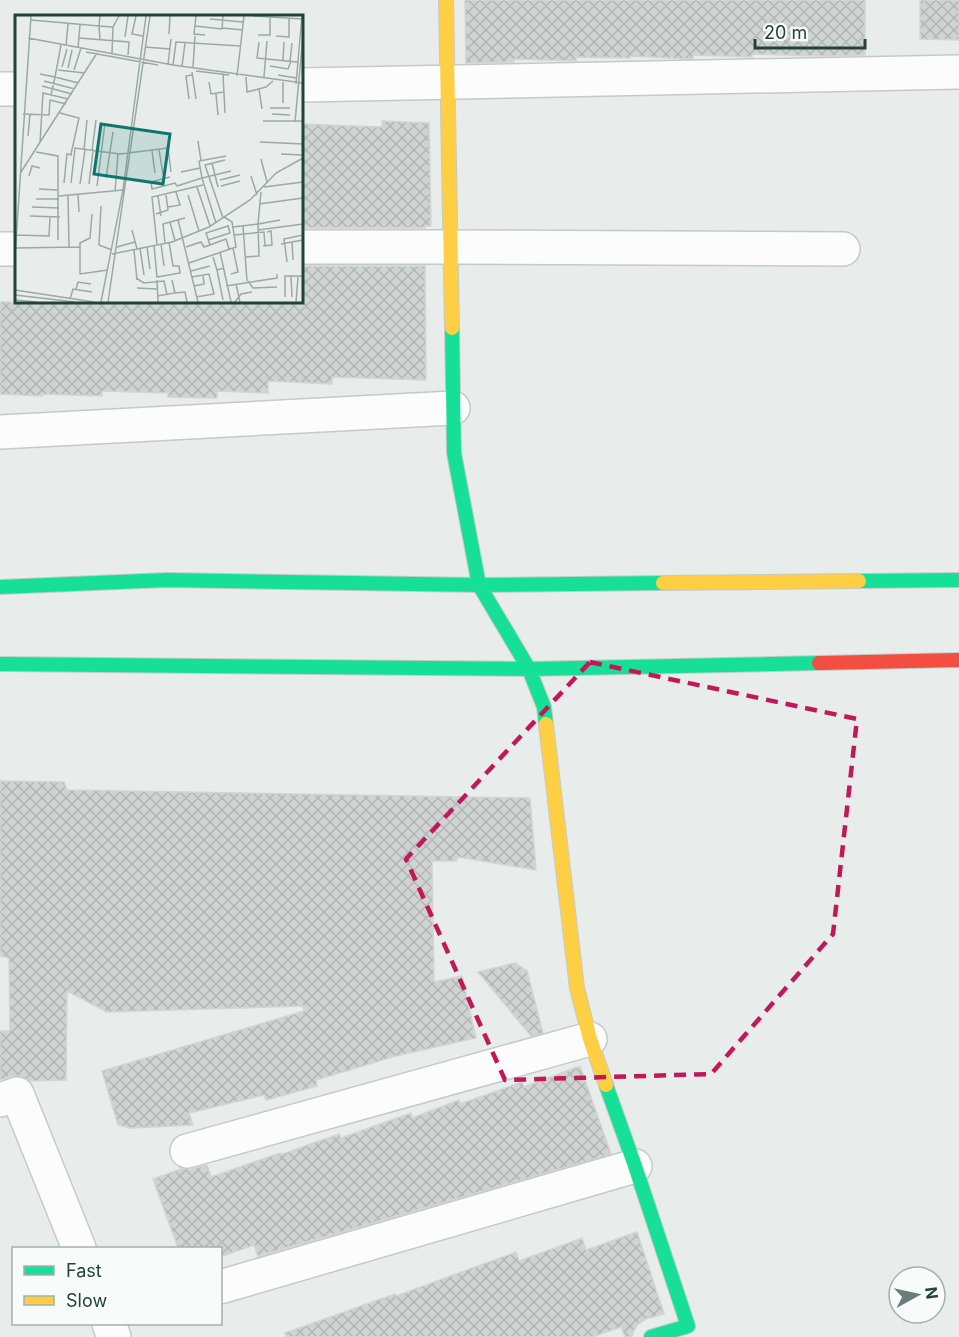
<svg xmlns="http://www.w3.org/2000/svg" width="959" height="1337" viewBox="0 0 959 1337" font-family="Inter,sans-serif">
	<defs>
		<pattern id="building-cross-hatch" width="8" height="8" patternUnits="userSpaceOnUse" patternTransform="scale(1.5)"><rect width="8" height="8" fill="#cfd4d2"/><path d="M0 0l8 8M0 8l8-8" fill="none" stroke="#b2b7b5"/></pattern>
	</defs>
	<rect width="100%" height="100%" fill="#e8edeb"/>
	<path fill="url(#building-cross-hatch)" stroke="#d1d6d4" stroke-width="1.5" d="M 465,0 L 865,0 L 865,55 L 816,56 L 752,54 L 752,57 L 693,55 L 693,59 L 690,59 L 630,56 L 630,58 L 576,57 L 576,61 L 514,59 L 514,62 L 466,63 Z
		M 920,0 L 959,0 L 959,40 L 920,39 Z
		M 382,121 L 429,123 L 431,226 L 425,226 L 425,228 L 302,228 L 302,124 L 382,127 Z
		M 302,266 L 425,266 L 426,380 L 332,377 L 332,384 L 268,381 L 268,393 L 217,391 L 217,398 L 168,397 L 168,393 L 102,391 L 102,396 L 42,394 L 42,396 L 0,394 L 0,302 L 302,302 Z
		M 0,781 L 64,782 L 67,790 L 530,798 L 536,870 L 458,857 L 456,861 L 432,861 L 434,982 L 462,976 L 476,1038 L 396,1056 L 316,1080 L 317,1086 L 266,1100 L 264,1095 L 189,1113 L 193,1125 L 130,1128 L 118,1125 L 102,1071 L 304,1011 L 303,1006 L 107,1012 L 67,991 L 66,1080 L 30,1081 L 20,1076 L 11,1076 L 0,1080 L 0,1031 L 10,1031 L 9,958 L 0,956 Z
		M 515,963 L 527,971 L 543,1033 L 531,1036 L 478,972 Z
		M 580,1066 L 611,1154 L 258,1256 L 254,1245 L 220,1257 L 220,1248 L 178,1248 L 153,1179 L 181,1169 L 192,1169 L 207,1165 L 211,1177 L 280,1153 L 280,1155 L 339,1134 L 341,1138 L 411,1113 L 412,1118 L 459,1100 L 460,1104 L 522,1082 L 524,1087 Z
		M 637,1232 L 664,1314 L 646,1319 L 638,1324 L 633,1332 L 633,1335 L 628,1337 L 625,1337 L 621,1327 L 592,1337 L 286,1337 L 285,1333 L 395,1294 L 396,1296 L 516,1252 L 519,1261 L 582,1238 L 586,1250 Z"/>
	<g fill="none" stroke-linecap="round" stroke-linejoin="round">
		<defs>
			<path id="street" d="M 302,85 L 959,72
				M 0,89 L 16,89
				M 302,247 L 450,247 L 843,249
				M 0,249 L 16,249
				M 0,432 L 453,408
				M 0,1100 L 17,1094 L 79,1248
				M 187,1151 L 590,1039
				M 220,1287 L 635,1166
				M 109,1324 L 114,1337"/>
			<path id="fast" d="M 452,328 L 454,453 L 479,585 L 529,669 L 544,707 L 546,724
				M 859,581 L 959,580
				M 0,587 L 167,580 L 479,585 L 663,583
				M 0,664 L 529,669 L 819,663
				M 606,1085 L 635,1166 L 688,1326 L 651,1337"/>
			<path id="slow" d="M 446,0 L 452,328
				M 663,583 L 859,581
				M 546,724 L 577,988 L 590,1039 L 606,1085"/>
			<path id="jam" d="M 819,663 L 959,660"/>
		</defs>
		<use href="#street" stroke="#c5cac8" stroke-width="36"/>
		<use href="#fast" stroke="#c3cbc8" stroke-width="16"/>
		<use href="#slow" stroke="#c3cbc8" stroke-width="16"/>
		<use href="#jam" stroke="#c3cbc8" stroke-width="16"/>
		<use href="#street" stroke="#fcfcfc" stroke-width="33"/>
		<use href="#fast" stroke="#16e098" stroke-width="14"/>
		<use href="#slow" stroke="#ffcf43" stroke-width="14"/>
		<use href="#jam" stroke="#f24e42" stroke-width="14"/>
	</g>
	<path fill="none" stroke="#c2185b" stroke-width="4.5" stroke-dasharray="12 8" stroke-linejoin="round" d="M 590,662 L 857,719 L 833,934 L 711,1074 L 505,1080 L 406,859 Z"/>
	<g transform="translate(15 15)">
		<rect width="288" height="288" fill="#e8edeb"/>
		<path fill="none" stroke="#9aa9a4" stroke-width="1.5" d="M 121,1 L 117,19 L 128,21M 181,1 L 179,19 L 190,20M 238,1 L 288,4M 195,4 L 228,7M 16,5 L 84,11 L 85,1M 180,11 L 207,14 L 208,1M 207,13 L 228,15M 154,19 L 155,1M 243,20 L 255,20 L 255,2M 261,21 L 274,22 L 274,3M 110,22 L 113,1M 13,23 L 158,50 L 288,68M 64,23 L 114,27 L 113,40M 85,25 L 84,11 L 98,12M 244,27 L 242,43 L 282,47M 51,31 L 53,9M 130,32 L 155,34M 63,33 L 65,10M 71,37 L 143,50M 97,38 L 98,12 L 104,1M 268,45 L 269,27M 275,46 L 277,28M 153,49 L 156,24M 158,50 L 161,27 L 226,31M 167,51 L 170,28M 255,51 L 273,54 L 276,46M 47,52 L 52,34M 178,52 L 180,21M 53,53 L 57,35M 43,55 L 70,58M 59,55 L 66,33M 181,56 L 214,60M 177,57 L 181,84M 25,59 L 40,62 L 46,30M 208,59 L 210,98M 263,60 L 281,63M 222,61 L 229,1M 231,62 L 232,77 L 251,72 L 258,66M 249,62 L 252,26M 29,66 L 60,74M 194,67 L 196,79 L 209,77M 281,69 L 287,1M 27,71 L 57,79M 244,74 L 247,94M 201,79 L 203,100M 36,80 L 40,62 L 63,68M 174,84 L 171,61 L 177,60M 268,88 L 268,67M 255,93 L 275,93M 45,98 L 64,103 L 56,139M 8,99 L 34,100 L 35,85 L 51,89M 257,99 L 275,100M 248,106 L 288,106M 280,107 L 288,21M 13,121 L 15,99M 183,126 L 186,146M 245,127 L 288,129M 25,128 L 28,78 L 53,84M 69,135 L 72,105M 144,135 L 148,159M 77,136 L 81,105M 137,136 L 140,158M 21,137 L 43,141 L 43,225M 266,139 L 288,140M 246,144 L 252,167M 197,148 L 203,172M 6,157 L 82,38M 166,157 L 185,153M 14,161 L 17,151 L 25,153M 236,161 L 242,180M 155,162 L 136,167 L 137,174 L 160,168 L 162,171M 91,163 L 98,117M 205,165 L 225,160M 49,168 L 52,139 L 57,140M 56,168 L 60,133 L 105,139 L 153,133 L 156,157M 65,169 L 70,135M 74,169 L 78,136M 82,171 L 90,108M 162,171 L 187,163 L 184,146 L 211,141M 206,171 L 225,166M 182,172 L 195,211M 249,172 L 288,167M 24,174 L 42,175M 100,176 L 103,139M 246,177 L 243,209 L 265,205M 63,179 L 64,197M 53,180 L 54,232M 173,180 L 184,216M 44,181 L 108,175M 143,181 L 146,201M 21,184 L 44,184M 244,189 L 288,183M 86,191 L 84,230 L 97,235M 17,192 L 44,193M 153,192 L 165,190 L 161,177M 77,199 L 75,223 L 65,228 L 65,259 L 93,255M 141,199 L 153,195 L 151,180M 15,201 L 45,202M 208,203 L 190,150 L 210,145M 163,205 L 183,287M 201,208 L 187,163 L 216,156M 228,211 L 232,266M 218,212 L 243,209 L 244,241 L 230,242M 117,215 L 122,234M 243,215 L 288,209M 1,220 L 34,221 L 35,202M 219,220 L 249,217 L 250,231M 193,225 L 215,218 L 213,210M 160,226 L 155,207 L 170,203M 277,227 L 278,245M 150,228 L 148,209 L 155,207M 142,229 L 137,182 L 188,170M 146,229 L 149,251M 266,229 L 288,225M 139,230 L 142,262 L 165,258 L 164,251 L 158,251 L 154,227M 195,230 L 211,224 L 214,234M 248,231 L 257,230 L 256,216 L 252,217M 102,232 L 120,227M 132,232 L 135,254M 171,232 L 186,227 L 189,232 L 195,230 L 191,218 L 213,211M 0,233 L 65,232M 125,233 L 129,260M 119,235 L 122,265M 205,237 L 216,287M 97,239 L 157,227 L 194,212 L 235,185 L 261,158 L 288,143M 0,241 L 16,1M 198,242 L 202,255 L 209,253M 272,247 L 269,224 L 288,220M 174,248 L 221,232 L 217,207 L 209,202M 202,255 L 208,285M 176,256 L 195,251M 216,259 L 223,257 L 218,233M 276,261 L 277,282M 177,262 L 194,259 L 199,279 L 181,282M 121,263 L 129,268 L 149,266 L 152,280M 142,265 L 143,287M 233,266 L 238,273 L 262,272M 221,269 L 225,287M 179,271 L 189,269 L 188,260M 211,271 L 262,263 L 262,259M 122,273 L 142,274M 61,274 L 63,267 L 76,269M 0,275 L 79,287M 160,278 L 170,277 L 172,287M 0,280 L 60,287M 142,281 L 160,278 L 157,265M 270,282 L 270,261 L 288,261M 55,284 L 58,274 L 77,277M 0,285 L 21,287M 86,287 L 108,175 L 131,1M 93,287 L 135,1M 220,287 L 226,279 L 237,277M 281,287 L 283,262"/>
		<path fill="#0f766e" fill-opacity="0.15" stroke="#0f766e" stroke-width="3" d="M 86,109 L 155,119 L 148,169 L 79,159 Z"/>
		<rect width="288" height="288" fill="none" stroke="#24423a" stroke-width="3"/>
	</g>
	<rect x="12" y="1247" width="210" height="78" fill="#f7fbf9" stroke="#a3b1ad" stroke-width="1.5"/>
	<rect x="24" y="1266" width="30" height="9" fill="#16e098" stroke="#a3b1ad" stroke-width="1.5"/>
	<text x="66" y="1277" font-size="18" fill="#24423a">Fast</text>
	<rect x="24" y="1296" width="30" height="9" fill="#ffcf43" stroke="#a3b1ad" stroke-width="1.5"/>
	<text x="66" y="1307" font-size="18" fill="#24423a">Slow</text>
	<g transform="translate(917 1295) rotate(82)"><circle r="28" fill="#f7fbf9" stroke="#a3b1ad" stroke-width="1.5"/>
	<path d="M0-4.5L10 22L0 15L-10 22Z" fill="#697e78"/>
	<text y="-9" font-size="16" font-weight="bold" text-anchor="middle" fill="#24423a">N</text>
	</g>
	<path d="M755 39v9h110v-9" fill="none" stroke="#24423a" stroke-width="3"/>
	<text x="764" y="39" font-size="18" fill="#24423a" stroke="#f7fbf9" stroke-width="4.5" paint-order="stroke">20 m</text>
</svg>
